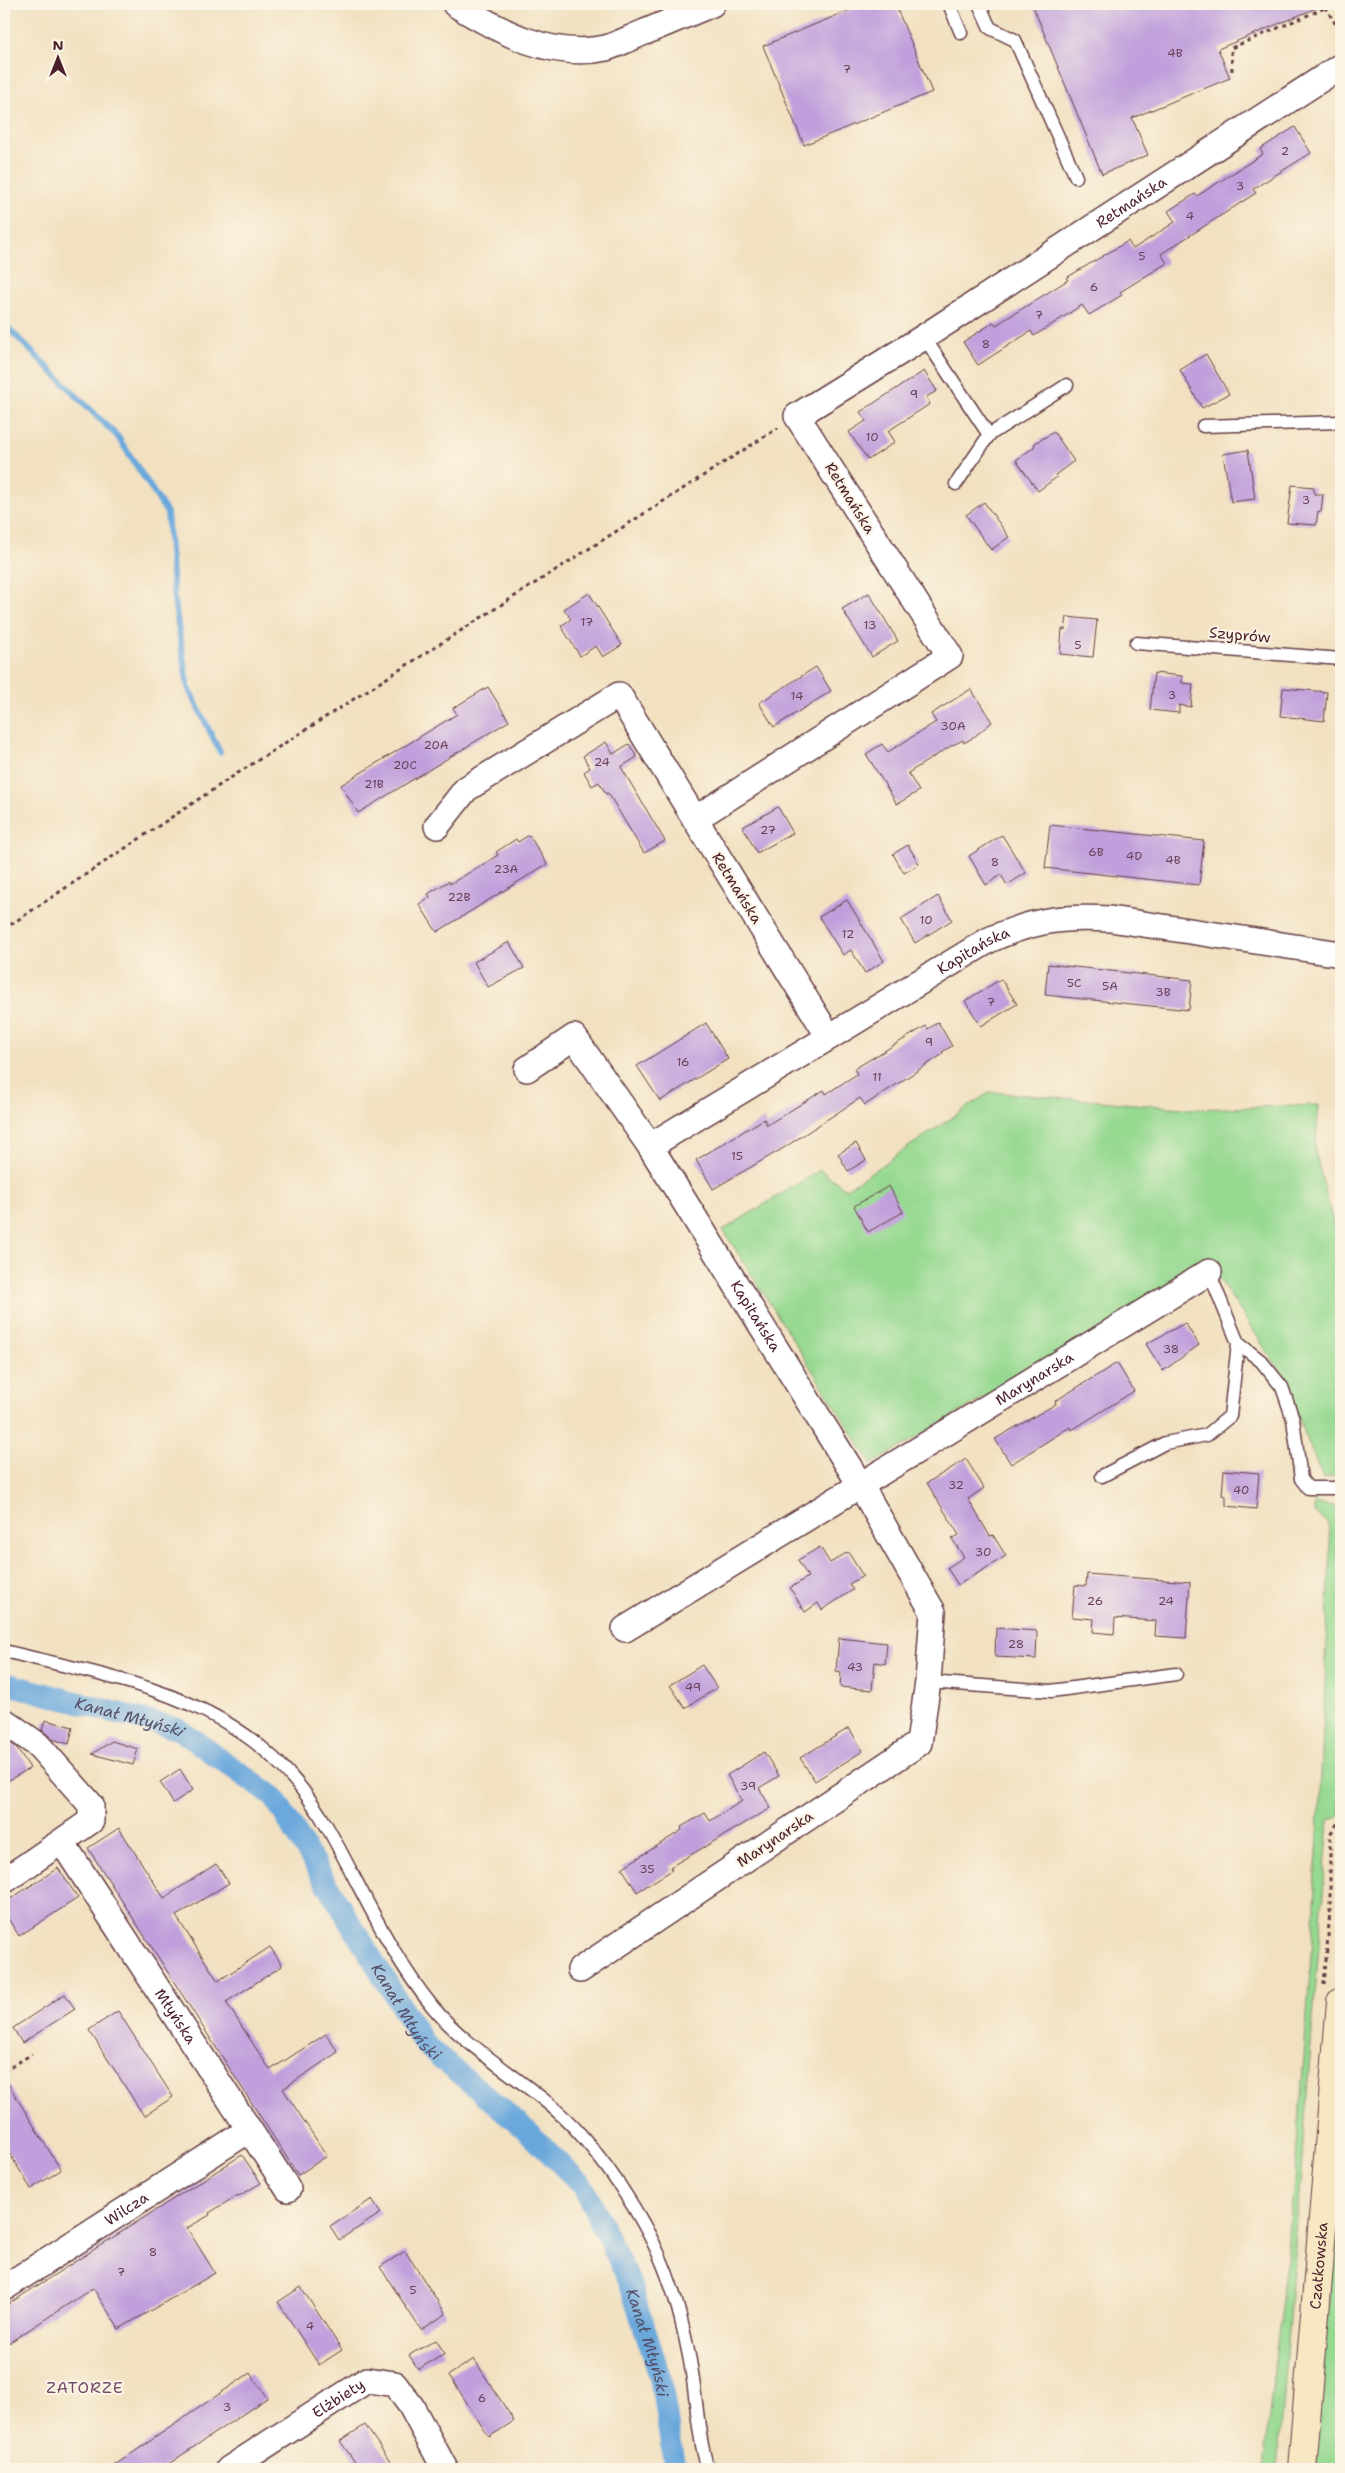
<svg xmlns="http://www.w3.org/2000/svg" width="1345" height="2473" viewBox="0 0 1345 2473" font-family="'Shantell Sans',sans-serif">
	<rect width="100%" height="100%" fill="#fcf5e5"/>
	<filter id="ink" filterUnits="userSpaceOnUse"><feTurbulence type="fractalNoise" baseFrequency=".02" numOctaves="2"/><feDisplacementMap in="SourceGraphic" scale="10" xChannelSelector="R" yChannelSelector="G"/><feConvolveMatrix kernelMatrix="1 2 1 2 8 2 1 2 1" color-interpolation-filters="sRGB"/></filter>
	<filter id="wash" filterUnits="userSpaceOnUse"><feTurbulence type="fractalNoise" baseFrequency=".0096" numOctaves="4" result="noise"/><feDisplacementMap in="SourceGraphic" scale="20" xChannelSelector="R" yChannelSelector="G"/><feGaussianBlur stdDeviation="1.12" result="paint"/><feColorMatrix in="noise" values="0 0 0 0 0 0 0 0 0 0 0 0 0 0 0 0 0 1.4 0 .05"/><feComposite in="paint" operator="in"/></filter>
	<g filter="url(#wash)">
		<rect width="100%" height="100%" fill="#f1e1c1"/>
		<path fill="#96d991" stroke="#707c5e" d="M 990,1092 L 1194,1109 L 1319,1105 L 1315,1151 L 1338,1242 L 1341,1285 L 1341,1468 L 1339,1475 L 1323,1479 L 1280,1371 L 1210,1265 L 872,1464 L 723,1230 L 820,1170 L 846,1189 Z
			M 1315,1503 L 1340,1507 L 1341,1772 L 1339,1817 L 1329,1820 L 1277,2469 L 1263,2469 C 1274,2366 1287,2262 1296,2158 C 1313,1954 1324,1749 1330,1543 L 1328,1523 L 1315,1513 Z
			M 1341,2173 L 1341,2469 L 1314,2469 L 1324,2337 Z"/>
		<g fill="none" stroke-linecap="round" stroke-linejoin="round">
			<path stroke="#6aa8dc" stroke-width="6" d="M 4,324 L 118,437 L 167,513 L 174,600 L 188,687 L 220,752"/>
			<path stroke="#6aa8dc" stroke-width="22" id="s1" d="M 4,1683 L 178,1729 L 274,1797 L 424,2044 L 522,2126 L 583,2186 L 629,2281 L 660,2376 L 675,2469"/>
		</g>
		<g id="blocks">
			<path fill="#c0a0dc" d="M 864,4 L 895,4 L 932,92 L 804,145 L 763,46 Z
				M 1032,4 L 1326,4 L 1218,49 L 1230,78 L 1132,118 L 1148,155 L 1102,174 Z
				M 1295,127 L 1311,153 L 1253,189 L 1256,193 L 1161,254 L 1167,263 L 1120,292 L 1122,295 L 1089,315 L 1082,305 L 1034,336 L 1031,331 L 978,365 L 963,342 L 994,322 L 996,325 L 1068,280 L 1066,278 L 1128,241 L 1133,249 L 1175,222 L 1168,211 L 1195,194 L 1197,196 L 1263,154 L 1260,149 Z
				M 1206,354 L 1229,394 L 1202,408 L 1180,370 Z
				M 924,371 L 937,391 L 926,397 L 930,404 L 888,431 L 895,442 L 868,460 L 849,432 L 866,421 L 860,412 Z
				M 1054,432 L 1074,461 L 1055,475 L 1057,477 L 1038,491 L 1016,460 L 1034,447 L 1035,443 Z
				M 1248,450 L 1255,499 L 1231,502 L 1223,454 Z
				M 1292,485 L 1314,487 L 1314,494 L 1323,494 L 1321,512 L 1318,511 L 1316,525 L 1287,523 Z
				M 984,502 L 1009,537 L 991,550 L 966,515 Z
				M 589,593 L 622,645 L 603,657 L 596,646 L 580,656 L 561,626 L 571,619 L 564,609 Z
				M 869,593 L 898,641 L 872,657 L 842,609 Z
				M 1067,617 L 1097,620 L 1093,657 L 1060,654 L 1062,629 L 1065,630 Z
				M 816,667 L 831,691 L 774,727 L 759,703 Z
				M 1154,673 L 1182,676 L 1182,683 L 1193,684 L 1191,707 L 1179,705 L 1179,713 L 1150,710 Z
				M 488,687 L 509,721 L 358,813 L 341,785 L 457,714 L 453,708 Z
				M 1283,688 L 1327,692 L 1324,721 L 1280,716 Z
				M 971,689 L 992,722 L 974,737 L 964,743 L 963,740 L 951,746 L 908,773 L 919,791 L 897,804 L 866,754 L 882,744 L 888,752 L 936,722 L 931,714 Z
				M 606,742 L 613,754 L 629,744 L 637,757 L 621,767 L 665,841 L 644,853 L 608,793 L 606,794 L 599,782 L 592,786 L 584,772 L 590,768 L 583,756 Z
				M 778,807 L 793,833 L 757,853 L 743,827 Z
				M 1050,825 L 1204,841 L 1199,885 L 1045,868 Z
				M 529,835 L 547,864 L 437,932 L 419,904 L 430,897 L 428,894 L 449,881 L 450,884 L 487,862 L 498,855 L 496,852 L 516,839 L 518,842 Z
				M 1002,835 L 1026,873 L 1007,885 L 1001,875 L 986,885 L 969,856 Z
				M 908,845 L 919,864 L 904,873 L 893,854 Z
				M 938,896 L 952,920 L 915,943 L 901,919 Z
				M 847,900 L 884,961 L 865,973 L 851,950 L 843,955 L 819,917 Z
				M 509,942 L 524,968 L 488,987 L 474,962 Z
				M 1048,964 L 1192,980 L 1189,1010 L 1045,995 Z
				M 1001,979 L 1017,1004 L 981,1026 L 965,1001 Z
				M 938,1022 L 952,1046 L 942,1052 L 943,1054 L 865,1105 L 860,1098 L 782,1149 L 713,1189 L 696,1160 L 764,1119 L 767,1125 L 824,1090 L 826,1094 L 857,1074 L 854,1069 L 926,1026 L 928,1029 Z
				M 706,1023 L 728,1059 L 660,1101 L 637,1066 Z
				M 856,1143 L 866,1160 L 848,1171 L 838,1154 Z
				M 889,1186 L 903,1212 L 868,1232 L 854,1206 Z
				M 1185,1323 L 1199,1345 L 1163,1371 L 1146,1344 Z
				M 1117,1363 L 1134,1391 L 1072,1430 L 1070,1427 L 1011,1464 L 995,1439 L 1056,1404 L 1055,1401 Z
				M 966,1459 L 984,1488 L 968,1499 L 990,1536 L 993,1535 L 1006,1556 L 958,1585 L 947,1568 L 964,1557 L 952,1539 L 959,1535 L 927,1483 Z
				M 1224,1470 L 1259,1473 L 1256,1509 L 1226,1506 L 1226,1496 L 1222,1495 Z
				M 820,1547 L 830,1563 L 848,1552 L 863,1576 L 849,1584 L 853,1590 L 822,1610 L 818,1603 L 805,1612 L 790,1588 L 808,1577 L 798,1560 Z
				M 1087,1574 L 1190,1582 L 1186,1638 L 1155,1636 L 1156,1621 L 1115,1618 L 1114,1634 L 1093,1632 L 1094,1619 L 1072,1617 L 1075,1585 L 1086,1586 Z
				M 996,1628 L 1037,1631 L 1036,1659 L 995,1657 Z
				M 839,1638 L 887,1643 L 885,1664 L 875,1662 L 872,1690 L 840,1687 L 841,1672 L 836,1671 Z
				M 702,1665 L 717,1688 L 685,1708 L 670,1685 Z
				M 45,1720 L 73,1727 L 69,1744 L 52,1739 L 42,1730 Z
				M 849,1728 L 863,1751 L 815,1781 L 800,1758 Z
				M 4,1738 L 17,1748 L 30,1768 L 4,1783 Z
				M 112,1741 L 138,1749 L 133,1765 L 92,1754 Z
				M 764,1752 L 779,1776 L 759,1788 L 771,1808 L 670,1867 L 672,1870 L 637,1892 L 622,1868 L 682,1830 L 681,1827 L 705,1813 L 710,1821 L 742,1801 L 727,1775 Z
				M 180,1769 L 193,1790 L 173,1803 L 160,1782 Z
				M 119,1828 L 164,1898 L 216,1864 L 229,1883 L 176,1916 L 218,1981 L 270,1947 L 277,1957 L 282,1966 L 226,2002 L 270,2070 L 326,2034 L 338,2052 L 283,2089 L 327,2156 L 298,2175 L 88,1848 Z
				M 58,1868 L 78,1898 L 19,1936 L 4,1912 L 4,1903 Z
				M 65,1994 L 75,2009 L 22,2043 L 13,2028 Z
				M 118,2011 L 173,2097 L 144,2116 L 89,2030 Z
				M 4,2077 L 61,2170 L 31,2189 L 4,2144 Z
				M 242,2155 L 261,2183 L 239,2196 L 238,2195 L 209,2213 L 210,2215 L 187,2228 L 215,2273 L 119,2329 L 93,2288 L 4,2346 L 4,2307 Z
				M 372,2199 L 381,2213 L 339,2240 L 330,2226 Z
				M 405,2251 L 446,2314 L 421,2330 L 380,2267 Z
				M 301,2287 L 342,2350 L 319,2365 L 278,2302 Z
				M 436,2340 L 445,2354 L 418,2369 L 409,2355 Z
				M 474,2359 L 514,2421 L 489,2437 L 449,2375 Z
				M 250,2373 L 267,2398 L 161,2469 L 109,2469 Z
				M 365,2425 L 395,2469 L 360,2469 L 340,2441 Z"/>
		</g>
	</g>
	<g filter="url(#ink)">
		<use href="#blocks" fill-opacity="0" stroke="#633c42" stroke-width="1"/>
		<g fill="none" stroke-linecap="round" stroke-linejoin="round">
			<defs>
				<path id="lane" d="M 949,4 L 961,33
					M 979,4 L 990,28 L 1015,40 L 1076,177
					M 924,337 L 989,435
					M 1203,426 L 1341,422
					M 956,484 L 989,435 L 1067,385
					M 1136,643 L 1341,659
					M 1209,1272 L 1238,1343 L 1261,1361 L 1282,1387 L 1293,1419 L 1301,1479 L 1308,1488 L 1341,1488
					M 1102,1476 L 1165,1443 L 1207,1435 L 1230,1416 L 1238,1343
					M 4,1651 C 138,1684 257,1699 330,1832 C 363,1891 389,1953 432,2006 C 473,2056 537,2085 581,2135 C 616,2175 653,2232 670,2283 C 679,2308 685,2335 690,2361 C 697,2398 697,2434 708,2469
					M 928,1682 L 1051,1691 L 1176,1674"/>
				<g id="street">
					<path d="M 455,4 C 499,31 552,60 606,48 C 619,44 632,37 645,32 C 667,23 690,13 712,4"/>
					<path d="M 437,826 L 466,789 L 619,695 L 695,819"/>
					<path id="s2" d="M 829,1037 L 695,819 L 950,656 L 797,416 L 924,337 L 1341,66"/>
					<path id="s3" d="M 527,1069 L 574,1037 L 650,1146 L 861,1486 L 933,1612 L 928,1682 L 919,1743 L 580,1970"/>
					<path id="s4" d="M 650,1146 L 989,940 C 1034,920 1062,916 1110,919 L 1341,954"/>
					<path id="s5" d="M 625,1629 L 1209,1272"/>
					<path d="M 4,1721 L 38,1745 L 91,1805 L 91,1821 L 4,1881"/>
					<path id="s6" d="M 62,1842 L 288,2189"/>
					<path id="s7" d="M 4,2288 L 249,2130"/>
					<path id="s8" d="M 229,2469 L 367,2380 L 395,2384 L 411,2406 L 445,2469"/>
				</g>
				<g id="secondary">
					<path id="s9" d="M 1302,2469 L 1341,2002"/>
				</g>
			</defs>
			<use href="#lane" stroke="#633c42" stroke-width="15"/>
			<use href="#street" stroke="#633c42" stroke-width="28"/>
			<use href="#secondary" stroke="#633c42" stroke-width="30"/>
			<path stroke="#633c42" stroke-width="3" stroke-dasharray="4 4" stroke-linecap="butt" d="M 1325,7 L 1335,23 L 1341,26
				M 1232,71 L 1231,48 L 1334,4
				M 4,929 L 238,773 L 778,428
				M 1324,1985 L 1330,1911 L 1330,1834 L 1338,1823 L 1341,1823
				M 4,2071 L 32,2054"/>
			<use href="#lane" stroke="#fff" stroke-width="12"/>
			<use href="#street" stroke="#fff" stroke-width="25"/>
			<use href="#secondary" stroke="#f7e8c3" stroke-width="28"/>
		</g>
	</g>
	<g text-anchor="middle" stroke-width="4" stroke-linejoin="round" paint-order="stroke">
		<g font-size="12" fill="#683f57">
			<text x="1175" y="57">4B</text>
			<text x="847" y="73">7</text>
			<text x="1285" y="155">2</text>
			<text x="1240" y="190">3</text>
			<text x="1190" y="220">4</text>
			<text x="1142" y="260">5</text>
			<text x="1094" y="291">6</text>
			<text x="1039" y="319">7</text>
			<text x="986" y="348">8</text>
			<text x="914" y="398">9</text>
			<text x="872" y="441">10</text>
			<text x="1306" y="504">3</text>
			<text x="587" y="626">17</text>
			<text x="870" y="629">13</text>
			<text x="1078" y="649">5</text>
			<text x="1172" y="699">3</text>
			<text x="797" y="700">14</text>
			<text x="953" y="730">30A</text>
			<text x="436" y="749">20A</text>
			<text x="602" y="766">24</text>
			<text x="405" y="769">20C</text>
			<text x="374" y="788">21B</text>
			<text x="768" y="834">27</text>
			<text x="1096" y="856">6B</text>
			<text x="1134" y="860">4D</text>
			<text x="1173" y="864">4B</text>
			<text x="995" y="866">8</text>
			<text x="506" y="873">23A</text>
			<text x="459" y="901">22B</text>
			<text x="926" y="924">10</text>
			<text x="848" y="938">12</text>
			<text x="1074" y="987">5C</text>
			<text x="1110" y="990">5A</text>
			<text x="1163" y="996">3B</text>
			<text x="991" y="1006">7</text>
			<text x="929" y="1046">9</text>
			<text x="683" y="1066">16</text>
			<text x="877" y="1081">11</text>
			<text x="737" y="1160">15</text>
			<text x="1171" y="1353">38</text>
			<text x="956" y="1489">32</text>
			<text x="1241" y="1494">40</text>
			<text x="983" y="1556">30</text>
			<text x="1095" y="1605">26</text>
			<text x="1166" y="1605">24</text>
			<text x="1016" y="1648">28</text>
			<text x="855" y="1671">43</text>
			<text x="693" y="1691">49</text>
			<text x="748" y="1790">39</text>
			<text x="647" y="1873">35</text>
			<text x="153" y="2256">8</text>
			<text x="121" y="2276">7</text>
			<text x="413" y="2294">5</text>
			<text x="310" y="2330">4</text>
			<text x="482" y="2402">6</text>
			<text x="227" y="2411">3</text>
		</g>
		<g font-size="15" fill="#4a1f2b" stroke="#fcf5e5">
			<text dy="5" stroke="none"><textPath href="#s2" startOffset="1240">Retmańska</textPath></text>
			<text transform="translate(850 498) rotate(58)" y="5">Retmańska</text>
			<text transform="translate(1240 635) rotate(5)" y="5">Szyprów</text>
			<text transform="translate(737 888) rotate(58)" y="5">Retmańska</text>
			<text dy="5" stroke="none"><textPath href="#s4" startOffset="378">Kapitańska</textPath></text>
			<text dy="5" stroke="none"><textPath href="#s3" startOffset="390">Kapitańska</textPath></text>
			<text dy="5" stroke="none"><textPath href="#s5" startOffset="480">Marynarska</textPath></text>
			<text transform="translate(775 1839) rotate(-34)" y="5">Marynarska</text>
			<text dy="5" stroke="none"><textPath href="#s6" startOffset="208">Młyńska</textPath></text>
			<text dy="5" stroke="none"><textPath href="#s7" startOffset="146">Wilcza</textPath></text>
			<text dy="5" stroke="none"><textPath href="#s9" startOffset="204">Czatkowska</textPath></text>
			<text dy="5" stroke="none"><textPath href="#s8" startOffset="130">Elżbiety</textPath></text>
		</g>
		<g font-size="16" font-style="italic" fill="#554f69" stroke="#fcf5e5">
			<text dy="6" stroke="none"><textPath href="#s1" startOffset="130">Kanał Młyński</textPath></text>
			<text dy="6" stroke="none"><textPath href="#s1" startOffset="550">Kanał Młyński</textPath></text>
			<text dy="6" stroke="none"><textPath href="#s1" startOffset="970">Kanał Młyński</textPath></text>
		</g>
		<g font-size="16" letter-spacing="1" fill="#734c69" stroke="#fcf5e5">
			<text x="85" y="2393">ZATORZE</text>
		</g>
	</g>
	<rect width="1345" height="2473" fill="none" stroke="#fcf5e5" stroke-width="20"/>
	<g transform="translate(58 58)" stroke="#fcf5e5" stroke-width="4" paint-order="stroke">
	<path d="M0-4L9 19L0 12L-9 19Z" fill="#4a1f2b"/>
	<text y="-8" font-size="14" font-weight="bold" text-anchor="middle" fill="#4a1f2b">N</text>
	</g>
</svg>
